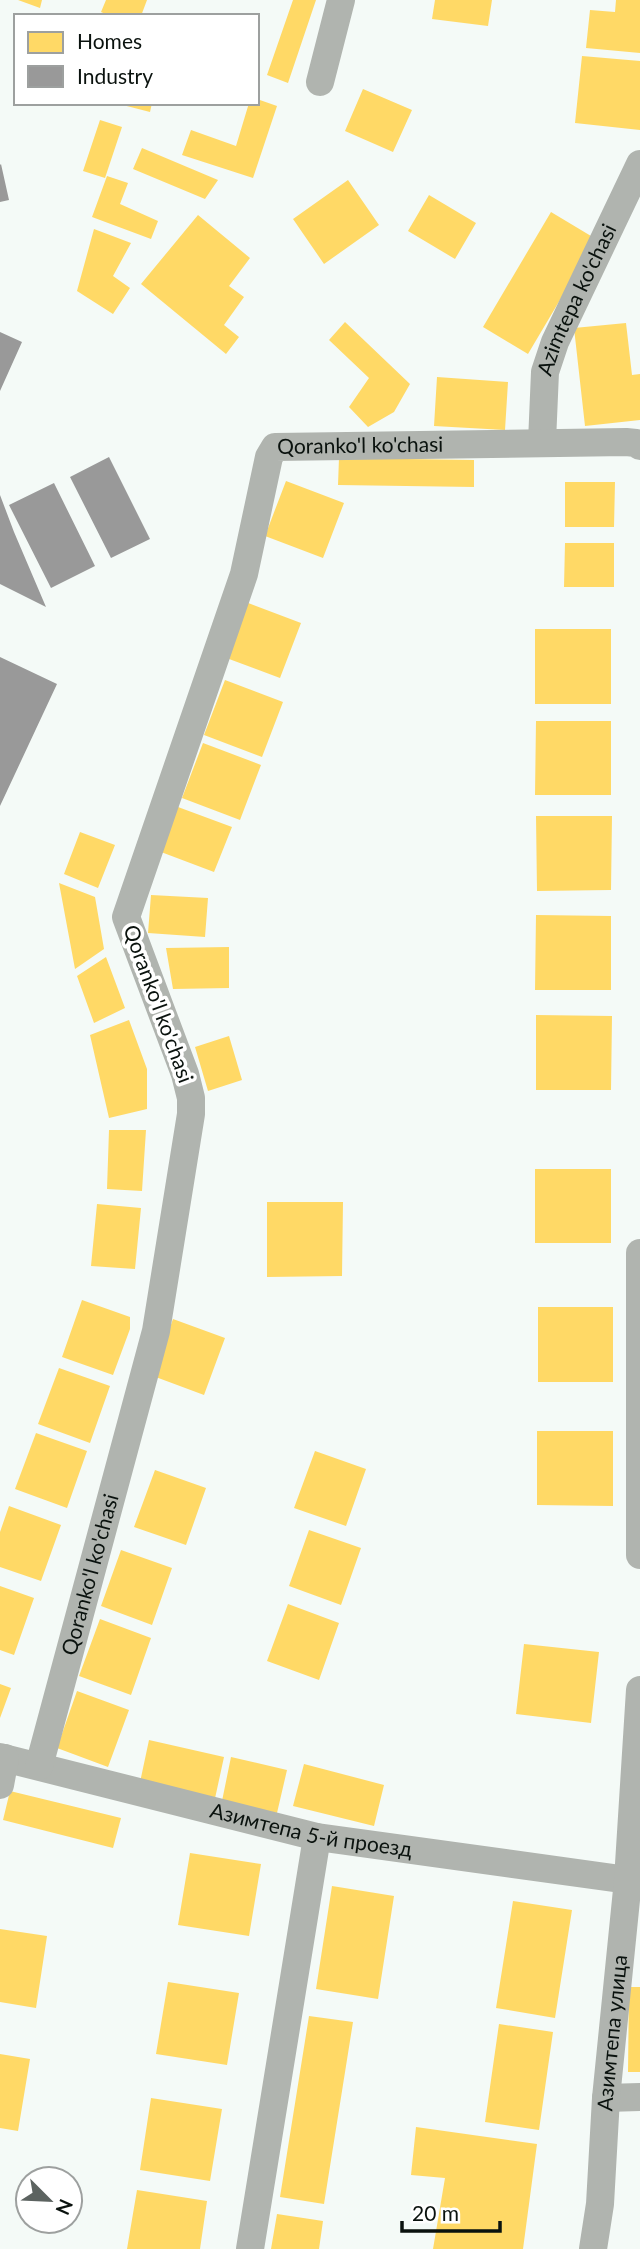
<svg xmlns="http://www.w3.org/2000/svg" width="640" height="2249" viewBox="0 0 640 2249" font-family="Lato,sans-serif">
	<rect width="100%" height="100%" fill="#f4faf7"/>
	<path fill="#ffd966" d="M 18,0 L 42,0 L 40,8 Z
		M 106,0 L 147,0 L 141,16 L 110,16 L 101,12 Z
		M 293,0 L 316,0 L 288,83 L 267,75 Z
		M 435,0 L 492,0 L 488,26 L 432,19 Z
		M 616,0 L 640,0 L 640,53 L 586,48 L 590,10 L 615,12 Z
		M 582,56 L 640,61 L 640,130 L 575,123 Z
		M 363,89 L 412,110 L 393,152 L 345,131 Z
		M 257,99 L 277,106 L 253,178 L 182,155 L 191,130 L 236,146 L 249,103 L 257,103 Z
		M 115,103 L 152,103 L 150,112 Z
		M 100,120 L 122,127 L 105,178 L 83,171 Z
		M 142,148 L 218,180 L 205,199 L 133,169 Z
		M 107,176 L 128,183 L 120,204 L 158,221 L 151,239 L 92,217 Z
		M 348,180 L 379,225 L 324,264 L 293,219 Z
		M 429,195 L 476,223 L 455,259 L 408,231 Z
		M 551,212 L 596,239 L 528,354 L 483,327 Z
		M 198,215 L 250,258 L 229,286 L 244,297 L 224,325 L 239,337 L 226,354 L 141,284 Z
		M 94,229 L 131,243 L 113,276 L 130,288 L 113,314 L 77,291 Z
		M 345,322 L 410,384 L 394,412 L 368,427 L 349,407 L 369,378 L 329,340 Z
		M 626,323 L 632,375 L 640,374 L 640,420 L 585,426 L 574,328 Z
		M 437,377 L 508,382 L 505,430 L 434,426 Z
		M 339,458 L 474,460 L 474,487 L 338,485 Z
		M 286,481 L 344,503 L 323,558 L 265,536 Z
		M 565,482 L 615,482 L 614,527 L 565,527 Z
		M 565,543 L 614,543 L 614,587 L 564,587 Z
		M 243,601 L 301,623 L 280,678 L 221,656 Z
		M 535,629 L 611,629 L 611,704 L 535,704 Z
		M 225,680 L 283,702 L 262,757 L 204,735 Z
		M 536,721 L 611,721 L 611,795 L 535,795 Z
		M 203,743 L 261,765 L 240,820 L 182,798 Z
		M 178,807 L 232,827 L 214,872 L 161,852 Z
		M 536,816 L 612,816 L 611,890 L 537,891 Z
		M 80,832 L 115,845 L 98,888 L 64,874 Z
		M 59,883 L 95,897 L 104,949 L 75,969 Z
		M 151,895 L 208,898 L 205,937 L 148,933 Z
		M 536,915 L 611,916 L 611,990 L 535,990 Z
		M 229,947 L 229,988 L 173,989 L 166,948 Z
		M 106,957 L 125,1008 L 94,1023 L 77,976 Z
		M 536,1015 L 612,1016 L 611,1090 L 536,1090 Z
		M 129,1020 L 147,1069 L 147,1109 L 109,1118 L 90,1035 Z
		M 229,1036 L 242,1080 L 208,1091 L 195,1047 Z
		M 109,1130 L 146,1130 L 142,1191 L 107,1189 Z
		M 535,1169 L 611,1169 L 611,1243 L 535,1243 Z
		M 267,1202 L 343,1202 L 342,1276 L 267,1277 Z
		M 97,1204 L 141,1208 L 135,1269 L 91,1266 Z
		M 82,1300 L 130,1317 L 130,1329 L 113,1375 L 62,1357 Z
		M 538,1307 L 613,1307 L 613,1382 L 538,1382 Z
		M 173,1319 L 225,1338 L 204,1395 L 153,1376 Z
		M 59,1368 L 110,1386 L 90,1443 L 38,1424 Z
		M 537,1431 L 613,1431 L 613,1506 L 537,1505 Z
		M 36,1433 L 87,1451 L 67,1508 L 15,1489 Z
		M 315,1451 L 366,1469 L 346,1526 L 294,1508 Z
		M 155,1470 L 206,1488 L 186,1545 L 134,1527 Z
		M 9,1506 L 61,1525 L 41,1581 L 0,1567 L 0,1532 Z
		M 309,1530 L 361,1548 L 341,1605 L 289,1586 Z
		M 121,1550 L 172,1568 L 152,1625 L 101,1606 Z
		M 0,1586 L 34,1598 L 14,1655 L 0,1650 Z
		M 288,1604 L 339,1623 L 319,1680 L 267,1661 Z
		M 100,1619 L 151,1638 L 131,1695 L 79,1676 Z
		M 524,1644 L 599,1652 L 591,1723 L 516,1714 Z
		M 0,1684 L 11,1688 L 0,1718 Z
		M 77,1691 L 129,1710 L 108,1767 L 57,1748 Z
		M 149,1740 L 224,1757 L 214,1803 L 139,1787 Z
		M 231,1757 L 287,1770 L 277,1813 L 222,1801 Z
		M 304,1764 L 384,1785 L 374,1826 L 293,1806 Z
		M 10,1791 L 121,1818 L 113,1848 L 3,1820 Z
		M 190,1853 L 261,1864 L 249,1936 L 178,1925 Z
		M 332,1886 L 394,1896 L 378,1999 L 316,1989 Z
		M 513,1901 L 572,1910 L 555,2018 L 496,2008 Z
		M 0,1929 L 47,1936 L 36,2008 L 0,2002 Z
		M 168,1982 L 239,1993 L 227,2065 L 156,2054 Z
		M 629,1987 L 640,1987 L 640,2072 L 628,2072 Z
		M 309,2016 L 353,2022 L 324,2204 L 280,2197 Z
		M 499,2024 L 553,2032 L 539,2130 L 485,2122 Z
		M 0,2054 L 30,2059 L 18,2131 L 0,2128 Z
		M 151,2098 L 222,2109 L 210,2181 L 140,2170 Z
		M 416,2127 L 537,2144 L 523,2249 L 433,2249 L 445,2178 L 411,2175 Z
		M 137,2190 L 207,2201 L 200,2249 L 127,2249 Z
		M 277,2214 L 323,2221 L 319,2249 L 271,2249 Z"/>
	<path fill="#999" d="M 1,164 L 9,200 L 0,202 L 0,165 Z
		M 0,332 L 22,342 L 0,391 Z
		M 109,457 L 150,539 L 111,558 L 70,477 Z
		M 54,483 L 95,566 L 51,588 L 9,505 Z
		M 0,495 L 14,532 L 46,607 L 0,584 Z
		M 0,657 L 57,684 L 0,806 Z"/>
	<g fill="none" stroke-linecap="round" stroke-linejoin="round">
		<g stroke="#b0b4af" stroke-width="28">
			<path d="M 320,82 L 341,0"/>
			<path id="s1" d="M 542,442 L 545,372 L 555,342 L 640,164"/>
			<path d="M 640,1253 L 640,1555"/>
			<path id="s2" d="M 0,1757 L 317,1837 L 628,1880"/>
			<path id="s3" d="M 39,1766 L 156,1331 L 191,1114 L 191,1098 L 185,1074 L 126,917 L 244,574 L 269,457 L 275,447 L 626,442 L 636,443 L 640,446"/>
			<path d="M 0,1785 L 5,1758"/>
			<path d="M 606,2098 L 640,2097"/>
			<path d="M 250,2249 L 317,1837"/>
			<path id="s4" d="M 593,2249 L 600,2204 L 606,2098 L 628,1880 L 640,1690"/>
		</g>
	</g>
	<g text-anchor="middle" stroke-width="7" stroke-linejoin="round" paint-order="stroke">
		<g font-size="21" fill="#0a120e" stroke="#fff">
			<text dy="7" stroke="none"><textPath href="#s1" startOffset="149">Azimtepa ko'chasi</textPath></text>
			<text dy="7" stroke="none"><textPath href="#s3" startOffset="1458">Qoranko'l ko'chasi</textPath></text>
			<text transform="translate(158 1004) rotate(70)" y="7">Qoranko'l ko'chasi</text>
			<text dy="7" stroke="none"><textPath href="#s3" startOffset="198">Qoranko'l ko'chasi</textPath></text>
			<text dy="7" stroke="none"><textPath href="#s2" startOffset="320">Азимтепа 5-й проезд</textPath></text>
			<text dy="7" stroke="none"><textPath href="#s4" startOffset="217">Азимтепа улица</textPath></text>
		</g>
	</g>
	<rect x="14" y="14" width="245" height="91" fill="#ffffff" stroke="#9da09f" stroke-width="2"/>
	<rect x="28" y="32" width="35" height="21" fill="#ffd966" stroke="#9da09f" stroke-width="2"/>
	<text x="77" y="49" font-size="21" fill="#0a120e">Homes</text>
	<rect x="28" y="66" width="35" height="21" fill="#999999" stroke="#9da09f" stroke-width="2"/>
	<text x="77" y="84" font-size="21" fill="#0a120e">Industry</text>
	<g transform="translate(49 2200) rotate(114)"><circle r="33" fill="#ffffff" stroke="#9da09f" stroke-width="2"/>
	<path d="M0-5L12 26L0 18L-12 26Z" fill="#5c6360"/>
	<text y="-10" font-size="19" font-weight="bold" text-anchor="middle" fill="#0a120e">N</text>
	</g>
	<path d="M402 2221v10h98v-10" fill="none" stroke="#0a120e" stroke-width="3.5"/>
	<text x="412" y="2221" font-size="21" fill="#0a120e" stroke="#ffffff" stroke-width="5" paint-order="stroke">20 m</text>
</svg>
